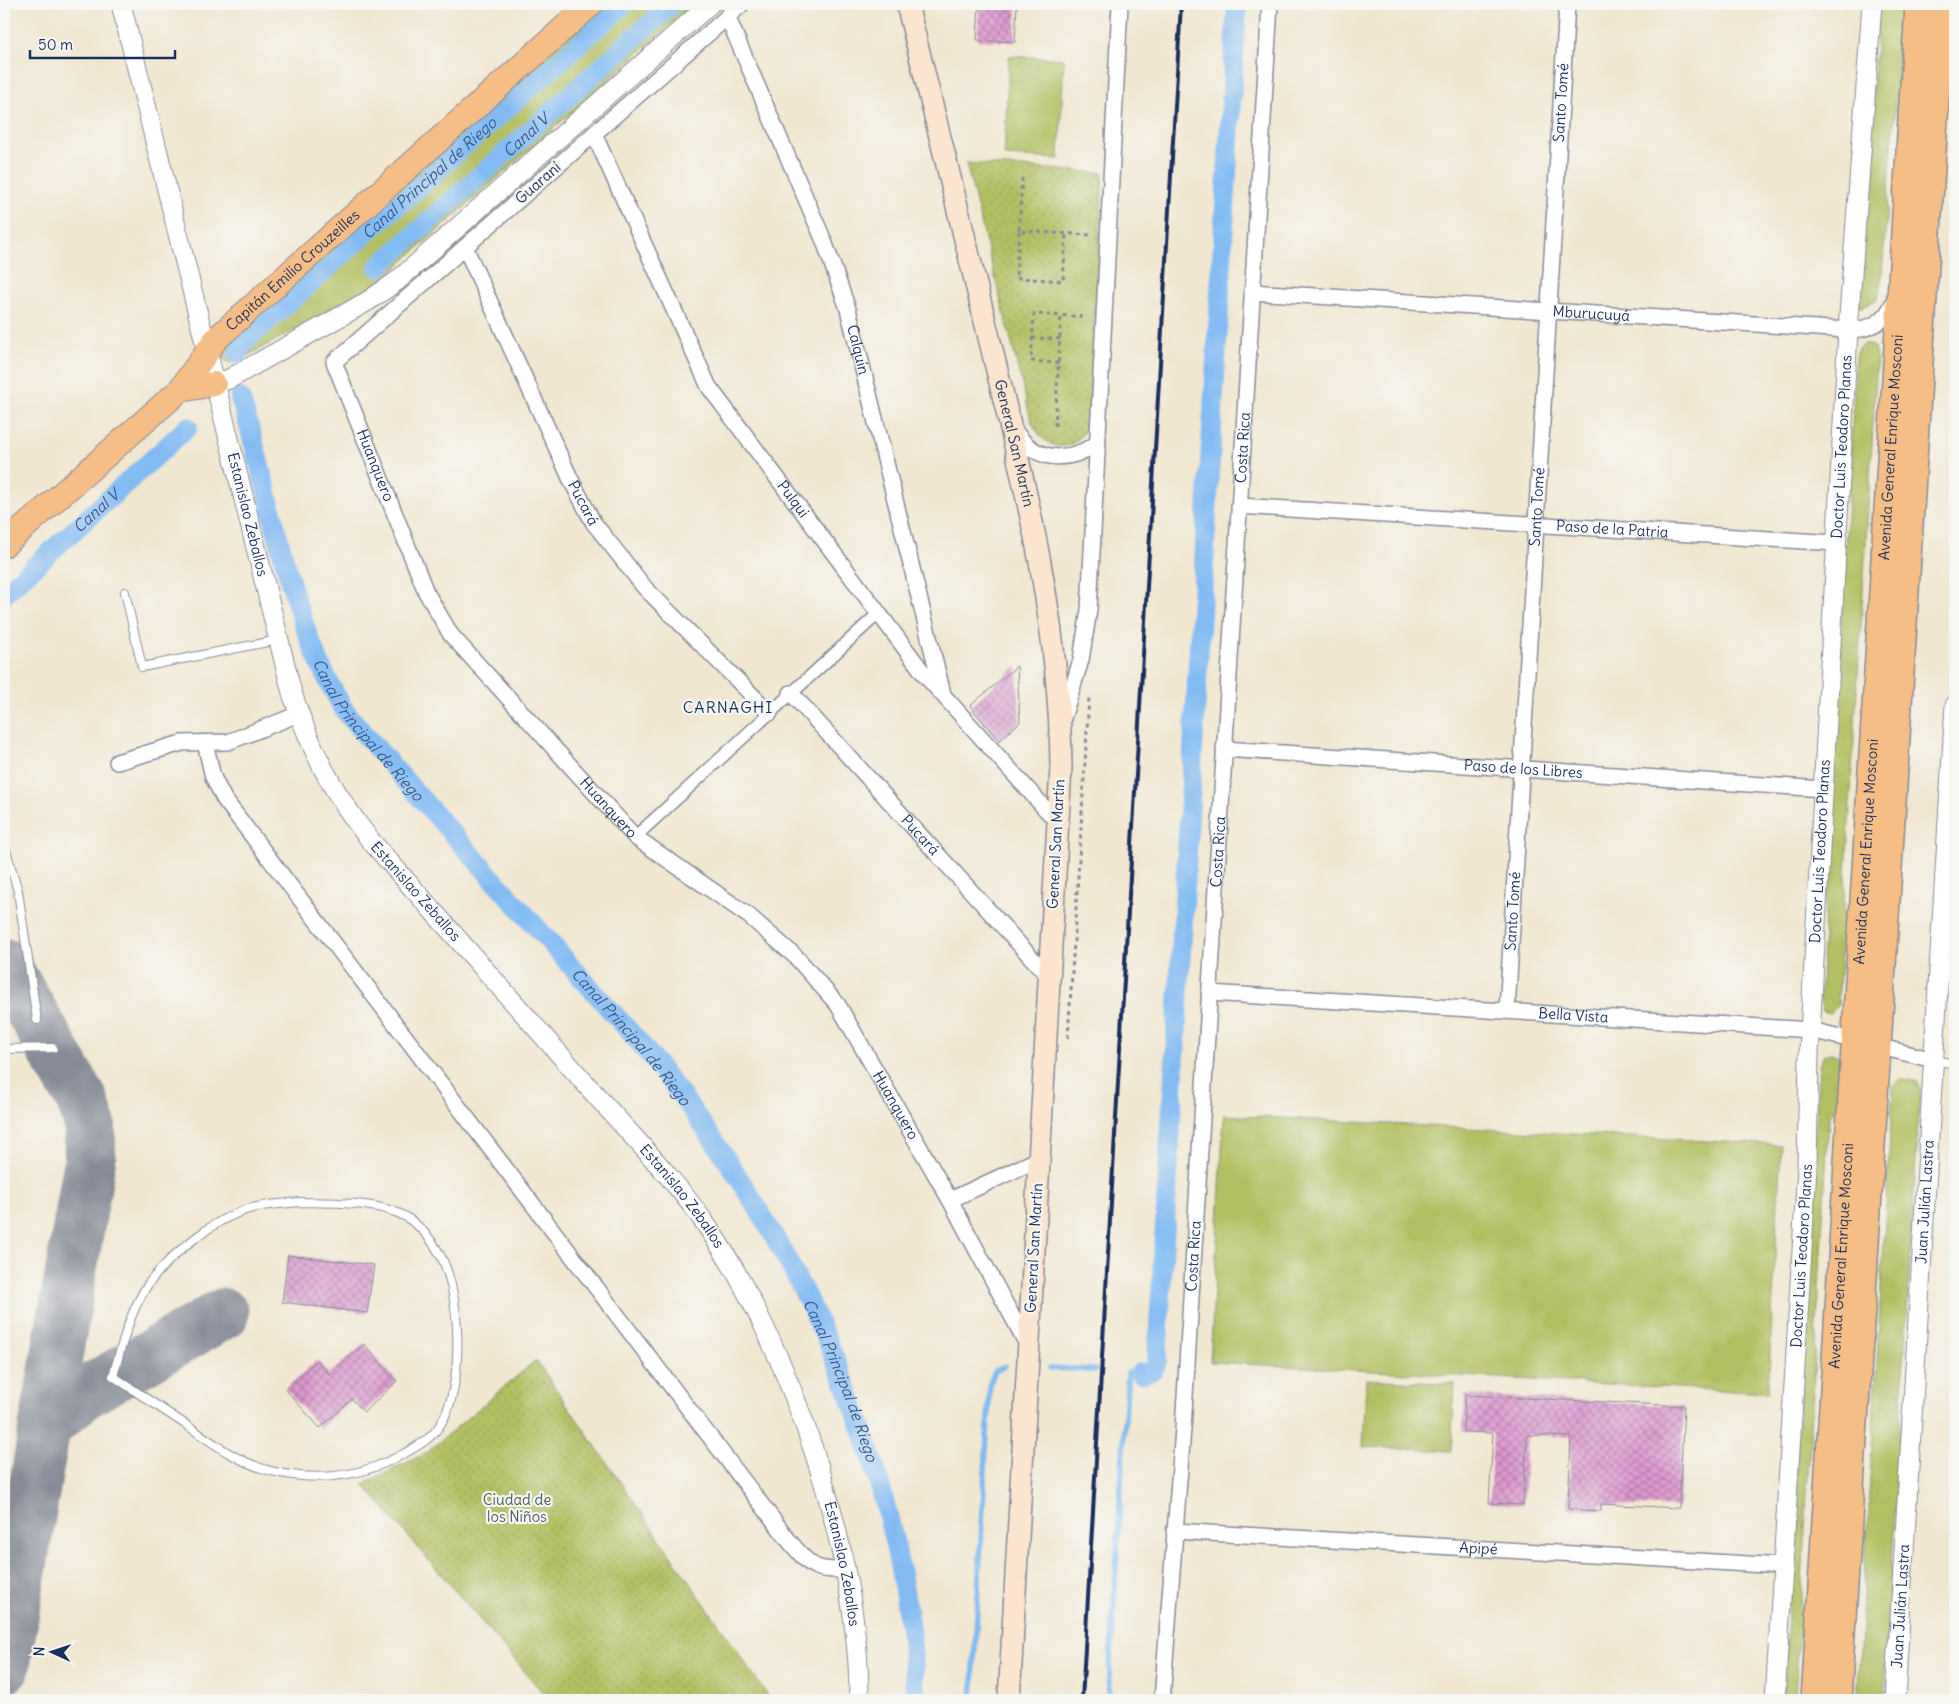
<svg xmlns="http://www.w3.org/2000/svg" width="1959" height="1704" viewBox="0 0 1959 1704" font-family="Delius,sans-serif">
	<defs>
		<pattern id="park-dots" width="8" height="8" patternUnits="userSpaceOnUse" patternTransform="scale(1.25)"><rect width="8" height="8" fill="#b2c063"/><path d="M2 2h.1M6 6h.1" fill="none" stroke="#98a558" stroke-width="1.8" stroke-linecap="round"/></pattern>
		<pattern id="building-cross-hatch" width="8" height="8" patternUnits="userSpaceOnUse" patternTransform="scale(1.25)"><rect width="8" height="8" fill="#dd99cf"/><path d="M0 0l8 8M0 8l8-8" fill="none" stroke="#b27dab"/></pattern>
	</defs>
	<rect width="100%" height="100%" fill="#f6f6f2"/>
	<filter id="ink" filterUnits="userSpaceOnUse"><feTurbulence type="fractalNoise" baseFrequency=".02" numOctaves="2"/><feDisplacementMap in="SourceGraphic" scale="10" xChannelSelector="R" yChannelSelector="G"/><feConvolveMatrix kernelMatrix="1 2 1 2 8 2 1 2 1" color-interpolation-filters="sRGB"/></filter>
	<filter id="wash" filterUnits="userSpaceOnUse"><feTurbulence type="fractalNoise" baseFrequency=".0096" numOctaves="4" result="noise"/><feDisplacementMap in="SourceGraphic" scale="20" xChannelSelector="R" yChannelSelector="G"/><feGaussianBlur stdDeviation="1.12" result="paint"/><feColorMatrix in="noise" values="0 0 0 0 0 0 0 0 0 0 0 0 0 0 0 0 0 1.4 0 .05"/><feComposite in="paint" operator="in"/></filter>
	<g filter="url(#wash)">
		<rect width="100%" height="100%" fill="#f1e7d0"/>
		<path fill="#b2c063" stroke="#667860" d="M 605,4 L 694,4 L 384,278 L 369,289 L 236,362 C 222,365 219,354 225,344 Z
			M 1879,4 L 1903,4 L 1881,288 L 1876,300 L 1862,307 L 1858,304 Z
			M 1009,56 L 1064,59 L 1059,159 L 1004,156 Z
			M 1864,344 L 1875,347 L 1877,358 L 1838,1005 L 1830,1013 L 1823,1011 L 1820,1001 L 1856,357 L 1858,348 Z
			M 1832,1053 L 1840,1057 L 1842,1060 L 1840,1105 L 1829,1115 L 1795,1700 L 1783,1700 L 1819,1065 L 1824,1055 Z
			M 1901,1079 L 1916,1081 L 1920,1089 L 1884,1700 L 1857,1700 L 1893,1086 Z
			M 1224,1115 L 1781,1145 L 1768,1393 L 1210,1362 Z
			M 1366,1379 L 1455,1384 L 1451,1451 L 1363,1447 Z"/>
		<path fill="url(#park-dots)" stroke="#667860" d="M 966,163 L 1103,173 L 1089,420 C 1078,456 1044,454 1031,420 Z
			M 536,1360 L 771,1700 L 549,1700 L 363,1484 L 426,1453 Z"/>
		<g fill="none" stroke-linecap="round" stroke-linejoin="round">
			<path stroke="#82bcf3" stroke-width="5.5" d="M 248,402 L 254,419 L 249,426
				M 1050,1368 L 1095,1370
				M 972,1700 L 990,1383 L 995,1371 L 1005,1366
				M 1108,1700 L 1128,1372"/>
			<g stroke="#82bcf3" stroke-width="20">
				<path id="s1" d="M 378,267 L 672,4"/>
				<path id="s2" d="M 238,354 L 241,345 L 624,4"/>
				<path id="s3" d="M 240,398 C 276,504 285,614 345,711 C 418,798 496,881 571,966 C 598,997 627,1027 653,1059 C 753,1184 831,1321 877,1475 C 898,1548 914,1624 915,1700"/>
				<path id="s4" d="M 4,594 L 188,427"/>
				<path d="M 1140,1373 C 1150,1373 1155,1371 1157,1360 L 1237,4"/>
			</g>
			<path stroke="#868b97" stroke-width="52" d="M 4,964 L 82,1100 L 90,1125 L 90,1160 L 4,1668
				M 44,1428 L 83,1394 L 223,1314"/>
		</g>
		<g id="blocks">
			<path fill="url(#building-cross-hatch)" d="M 979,4 L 1017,4 L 1015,42 L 977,40 Z
				M 1017,666 L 1020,722 L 999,741 L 970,706 Z
				M 288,1255 L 374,1265 L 367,1313 L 282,1302 Z
				M 364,1344 L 397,1381 L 364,1412 L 352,1399 L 320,1428 L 285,1389 L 317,1360 L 329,1374 Z
				M 1465,1395 L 1684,1406 L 1679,1508 L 1601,1504 L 1601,1511 L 1568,1509 L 1571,1437 L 1527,1435 L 1523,1505 L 1489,1503 L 1493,1433 L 1463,1432 Z"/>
		</g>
	</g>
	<g filter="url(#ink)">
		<use href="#blocks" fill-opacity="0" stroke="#868b97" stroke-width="1"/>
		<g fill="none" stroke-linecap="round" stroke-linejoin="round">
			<defs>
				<path id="service" d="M 125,592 L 142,667 L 278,640
					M 4,844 L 18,891 L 37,1020
					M 4,1049 L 53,1048
					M 1934,1060 L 1955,1064
					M 299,1202 C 330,1203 379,1201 406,1217 C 423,1228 436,1245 444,1263 C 461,1302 464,1389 440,1425 C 432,1438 418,1446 405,1453 C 361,1478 316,1483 267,1470 C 237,1461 214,1444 188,1426 C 163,1410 138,1393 113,1376 C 122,1345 130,1310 149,1283 C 172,1253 219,1214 257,1207 C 270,1204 285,1204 299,1202 Z"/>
				<path id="pedestrian" d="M 635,837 L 880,612"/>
				<g id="minor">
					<path id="s5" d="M 742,4 L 334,362 L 426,592 L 451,635 L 635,837 L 749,916 L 796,957 L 838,1005 L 950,1200 L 1028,1346"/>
					<path id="s6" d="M 727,16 L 824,241 L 848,309 L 943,694"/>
					<path id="s7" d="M 594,134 L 709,387 L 925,675 L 1058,823"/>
					<path id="s8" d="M 465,247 L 571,480 L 593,522 L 645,588 L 770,713"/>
					<path id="s9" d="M 1252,292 L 1848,330 C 1871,330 1886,322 1895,299"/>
					<path d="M 1015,431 C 1036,463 1068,463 1098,443"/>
					<path id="s10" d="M 1239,506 L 1836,543"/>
					<path id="s11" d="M 791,693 L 1049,977"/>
					<path d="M 1062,721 L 1081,660 L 1089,610 L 1120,4"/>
					<path d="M 205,743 L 213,777 L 224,799 L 790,1542 C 810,1565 812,1571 844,1570"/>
					<path id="s12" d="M 1224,749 L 1823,789"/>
					<path d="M 117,762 L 182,743 L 228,742 L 299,714"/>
					<path id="s13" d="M 1209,993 L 1811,1030 L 1934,1060"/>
					<path id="s14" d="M 1507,1011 L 1567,4"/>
					<path d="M 950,1200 L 1039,1159"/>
					<path id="s15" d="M 1174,1531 L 1783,1566"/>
					<path id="s16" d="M 1162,1700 L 1183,1429 L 1270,4"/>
				</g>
				<g id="tertiary">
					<path id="s17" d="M 121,4 L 292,693 C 311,750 333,794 371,841 C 442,921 513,1002 584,1082 C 626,1130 673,1176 709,1229 C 791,1350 860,1554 859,1700"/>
					<path d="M 214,384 L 229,379 L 368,301 L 397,281 L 710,4"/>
					<path id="s18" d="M 1775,1700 L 1807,1167 L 1809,1054 L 1848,330 L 1872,4"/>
					<path id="s19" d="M 1895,1700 L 1955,705"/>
				</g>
				<g id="secondary">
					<path id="s20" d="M 907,4 C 936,119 964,235 992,350 C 1026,489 1060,623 1061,767 L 1009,1700"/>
				</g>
				<g id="primary">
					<path d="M 180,390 L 214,384"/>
					<path id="s21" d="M 4,545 L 180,390 L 216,339 L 591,4"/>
				</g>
				<g id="trunk">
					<path id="s22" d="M 1814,1700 L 1918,4"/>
					<path d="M 1838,1700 L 1942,4"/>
				</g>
			</defs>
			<use href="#service" stroke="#868b97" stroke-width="10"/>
			<use href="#pedestrian" stroke="#868b97" stroke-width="14"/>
			<use href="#minor" stroke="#868b97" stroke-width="18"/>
			<use href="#tertiary" stroke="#868b97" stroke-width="21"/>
			<use href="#secondary" stroke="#868b97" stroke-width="24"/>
			<use href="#primary" stroke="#868b97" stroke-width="26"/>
			<use href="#trunk" stroke="#868b97" stroke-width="28"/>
			<path stroke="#868b97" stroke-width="3" stroke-dasharray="4 4" stroke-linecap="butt" d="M 1022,178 L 1019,231 L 1092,235
				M 1019,231 L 1016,278 L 1063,281 L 1066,234
				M 1032,338 L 1060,339
				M 1059,363 L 1031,361 L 1034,314 L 1087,317
				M 1055,426 L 1061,315
				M 1068,1038 L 1089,698"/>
			<use href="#service" stroke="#fff" stroke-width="8"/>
			<use href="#pedestrian" stroke="#fff" stroke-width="11"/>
			<use href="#minor" stroke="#fff" stroke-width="15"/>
			<use href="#tertiary" stroke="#fff" stroke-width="19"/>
			<use href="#secondary" stroke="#fbe5cf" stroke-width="21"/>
			<use href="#primary" stroke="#f6be87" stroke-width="24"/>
			<use href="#trunk" stroke="#f6be87" stroke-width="25"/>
			<path stroke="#1b2f5e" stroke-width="4" d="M 1082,1700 L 1181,4"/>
		</g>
	</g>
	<g text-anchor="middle" stroke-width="4.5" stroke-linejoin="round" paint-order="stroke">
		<g font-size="15" fill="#1b2f5e" stroke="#f6f6f2">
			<text dy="5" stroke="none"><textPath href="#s14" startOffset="910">Santo Tomé</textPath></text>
			<text transform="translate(538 183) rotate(-41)" y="5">Guaraní</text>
			<text dy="5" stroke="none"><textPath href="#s21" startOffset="400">Capitán Emilio Crouzeilles</textPath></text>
			<text dy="5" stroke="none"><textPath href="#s9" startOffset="340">Mburucuyá</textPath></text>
			<text dy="5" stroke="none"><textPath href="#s6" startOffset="359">Calquín</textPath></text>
			<text dy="5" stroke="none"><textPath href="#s20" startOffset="452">General San Martín</textPath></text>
			<text dy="5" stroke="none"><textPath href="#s18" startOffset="1255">Doctor Luis Teodoro Planas</textPath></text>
			<text dy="5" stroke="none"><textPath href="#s16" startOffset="1255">Costa Rica</textPath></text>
			<text dy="5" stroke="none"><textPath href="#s22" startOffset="1255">Avenida General Enrique Mosconi</textPath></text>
			<text dy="5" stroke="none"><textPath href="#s5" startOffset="654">Huanquero</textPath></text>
			<text dy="5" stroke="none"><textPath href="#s7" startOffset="418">Pulqui</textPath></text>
			<text dy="5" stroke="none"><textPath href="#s8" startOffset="282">Pucará</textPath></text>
			<text dy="5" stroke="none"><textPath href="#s14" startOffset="505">Santo Tomé</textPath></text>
			<text dy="5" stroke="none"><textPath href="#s17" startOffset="526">Estanislao Zeballos</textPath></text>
			<text dy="5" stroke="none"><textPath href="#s10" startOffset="374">Paso de la Patria</textPath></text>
			<text dy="5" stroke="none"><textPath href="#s12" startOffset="300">Paso de los Libres</textPath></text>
			<text dy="5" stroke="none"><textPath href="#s5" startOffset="1074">Huanquero</textPath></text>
			<text dy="5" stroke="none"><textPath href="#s11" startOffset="192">Pucará</textPath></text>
			<text transform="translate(1056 844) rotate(-87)" y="5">General San Martín</text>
			<text dy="5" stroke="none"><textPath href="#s16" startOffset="850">Costa Rica</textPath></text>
			<text dy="5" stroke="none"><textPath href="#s18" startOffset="850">Doctor Luis Teodoro Planas</textPath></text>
			<text dy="5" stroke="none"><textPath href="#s22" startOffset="850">Avenida General Enrique Mosconi</textPath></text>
			<text dy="5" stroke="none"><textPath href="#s17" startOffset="946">Estanislao Zeballos</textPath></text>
			<text dy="5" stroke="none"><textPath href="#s14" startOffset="100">Santo Tomé</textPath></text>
			<text dy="5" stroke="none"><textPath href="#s13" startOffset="365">Bella Vista</textPath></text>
			<text dy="5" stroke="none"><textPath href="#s5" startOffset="1494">Huanquero</textPath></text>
			<text dy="5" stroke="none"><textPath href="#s17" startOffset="1351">Estanislao Zeballos</textPath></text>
			<text dy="5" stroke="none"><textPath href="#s19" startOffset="499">Juan Julián Lastra</textPath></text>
			<text transform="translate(1034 1248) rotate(-87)" y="5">General San Martín</text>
			<text dy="5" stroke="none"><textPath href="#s16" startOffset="445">Costa Rica</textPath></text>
			<text dy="5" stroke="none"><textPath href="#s18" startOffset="445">Doctor Luis Teodoro Planas</textPath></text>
			<text dy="5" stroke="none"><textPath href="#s22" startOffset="445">Avenida General Enrique Mosconi</textPath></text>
			<text dy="5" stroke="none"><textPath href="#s15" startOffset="305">Apipé</textPath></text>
			<text dy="5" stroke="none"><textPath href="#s17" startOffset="1756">Estanislao Zeballos</textPath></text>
			<text dy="5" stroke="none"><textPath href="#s19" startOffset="94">Juan Julián Lastra</textPath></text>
		</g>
		<g font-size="15" fill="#485a60" stroke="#f6f6f2">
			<text x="517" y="1505">Ciudad de<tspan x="517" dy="17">los Niños</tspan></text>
		</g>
		<g font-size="16" font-style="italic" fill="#3a598b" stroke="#f6f6f2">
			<text dy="6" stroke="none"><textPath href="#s1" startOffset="198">Canal V</textPath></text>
			<text dy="6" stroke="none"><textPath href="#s2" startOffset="261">Canal Principal de Riego</textPath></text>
			<text dy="6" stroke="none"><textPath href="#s4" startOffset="124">Canal V</textPath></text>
			<text dy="6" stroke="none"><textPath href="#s3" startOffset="360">Canal Principal de Riego</textPath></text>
			<text dy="6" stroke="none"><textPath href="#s3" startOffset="765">Canal Principal de Riego</textPath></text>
			<text dy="6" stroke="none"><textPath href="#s3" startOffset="1170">Canal Principal de Riego</textPath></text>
		</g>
		<g font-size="16" letter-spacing="1" fill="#1b2f5e" stroke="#f6f6f2">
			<text x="728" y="713">CARNAGHI</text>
		</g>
	</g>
	<rect width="1959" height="1704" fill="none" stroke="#f6f6f2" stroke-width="20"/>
	<g transform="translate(52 1652) rotate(273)" stroke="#f6f6f2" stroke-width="4" paint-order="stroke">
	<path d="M0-4L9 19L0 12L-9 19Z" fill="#1b2f5e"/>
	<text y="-8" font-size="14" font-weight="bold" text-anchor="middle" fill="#1b2f5e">N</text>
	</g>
	<path d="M30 50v8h145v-8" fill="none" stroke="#1b2f5e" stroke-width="2.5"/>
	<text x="38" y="50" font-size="15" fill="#1b2f5e" stroke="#f6f6f2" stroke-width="4" paint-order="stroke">50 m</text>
</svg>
